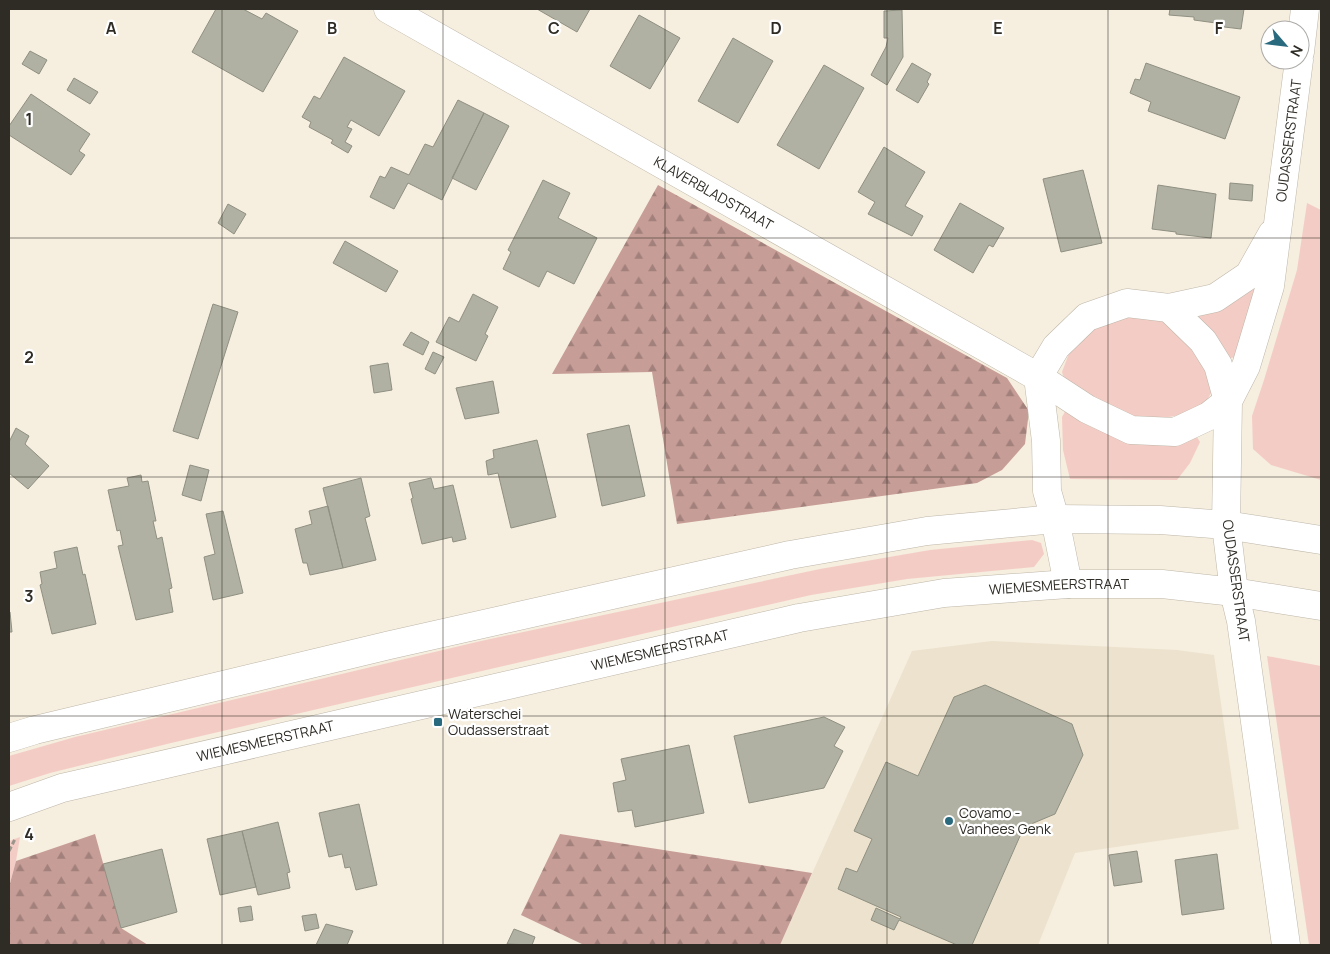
<svg xmlns="http://www.w3.org/2000/svg" width="1330" height="954" viewBox="0 0 1330 954" font-family="Manrope,sans-serif">
	<defs>
		<pattern id="forest-firs" width="22" height="20" patternUnits="userSpaceOnUse" patternTransform="scale(1.25)"><rect width="22" height="20" fill="#c79d97"/><path d="M5 1l3.5 6h-7zM16 11l3.5 6h-7z" fill="#a2807b"/></pattern>
	</defs>
	<rect width="100%" height="100%" fill="#f6eedf"/>
	<path fill="#ede2cd" d="M 992,641 L 1177,650 L 1214,655 L 1239,829 L 1075,853 L 1038,945 L 780,945 L 912,651 Z"/>
	<path fill="#f4ccc6" d="M 1307,203 L 1321,210 L 1321,480 L 1271,465 L 1253,449 L 1252,416 L 1264,380 L 1297,270 Z
		M 1252,285 L 1258,290 L 1236,357 L 1230,358 L 1212,331 L 1199,318 L 1199,313 Z
		M 1135,314 L 1172,323 L 1199,345 L 1212,391 L 1204,406 L 1187,414 L 1150,420 L 1128,415 L 1066,384 L 1062,372 L 1068,356 L 1081,337 L 1109,318 Z
		M 1066,410 L 1195,434 L 1200,442 L 1190,463 L 1177,480 L 1070,479 L 1063,450 L 1062,417 Z
		M 1032,540 L 1041,543 L 1044,554 L 1034,567 L 907,579 L 811,595 L 171,743 L 50,773 L 9,786 L 9,756 L 75,737 L 481,641 L 820,569 L 930,550 Z
		M 1267,656 L 1321,666 L 1321,945 L 1309,945 Z
		M 20,837 L 16,861 L 9,887 L 9,841 Z"/>
	<path fill="url(#forest-firs)" d="M 658,185 L 1007,378 L 1029,411 L 1025,444 L 1002,470 L 977,483 L 677,524 L 652,372 L 552,374 Z
		M 95,834 L 121,928 L 148,945 L 12,945 L 9,944 L 9,887 L 16,861 Z
		M 560,834 L 812,873 L 780,945 L 584,945 L 521,915 Z"/>
	<path fill="#b0b1a2" stroke="#8f9082" d="M 216,9 L 243,9 L 262,19 L 266,13 L 298,31 L 263,92 L 192,52 Z
		M 537,9 L 590,9 L 577,32 Z
		M 1170,9 L 1244,9 L 1241,29 L 1216,26 L 1216,23 L 1194,20 L 1194,17 L 1169,15 Z
		M 902,10 L 903,57 L 887,85 L 871,75 L 886,47 L 888,38 L 884,38 L 884,11 Z
		M 639,15 L 680,38 L 650,89 L 610,66 Z
		M 733,38 L 773,61 L 738,123 L 698,101 Z
		M 30,51 L 47,60 L 39,74 L 22,64 Z
		M 344,57 L 405,91 L 379,136 L 351,120 L 347,127 L 352,129 L 345,142 L 352,146 L 348,153 L 331,143 L 333,140 L 309,127 L 311,122 L 302,117 L 314,96 L 320,99 Z
		M 912,63 L 931,74 L 927,82 L 929,84 L 918,103 L 896,90 Z
		M 1146,63 L 1240,97 L 1225,139 L 1148,111 L 1151,102 L 1130,93 L 1135,79 L 1140,80 Z
		M 824,65 L 864,88 L 819,169 L 777,145 Z
		M 74,78 L 98,92 L 90,104 L 67,90 Z
		M 31,94 L 90,134 L 79,151 L 85,155 L 71,175 L 9,135 L 9,126 Z
		M 458,100 L 484,113 L 442,200 L 408,183 L 394,209 L 370,197 L 380,176 L 385,178 L 391,167 L 409,175 L 425,144 L 433,147 Z
		M 484,113 L 509,126 L 476,190 L 452,178 Z
		M 884,147 L 925,172 L 905,206 L 923,216 L 912,236 L 868,214 L 875,202 L 858,192 Z
		M 1083,170 L 1102,243 L 1061,252 L 1043,179 Z
		M 543,180 L 570,193 L 558,218 L 597,238 L 574,284 L 547,271 L 539,287 L 503,269 L 511,252 L 508,250 Z
		M 1230,183 L 1253,185 L 1252,201 L 1229,199 Z
		M 1158,185 L 1216,194 L 1211,238 L 1176,234 L 1176,232 L 1152,229 Z
		M 960,203 L 1004,228 L 993,247 L 989,245 L 973,273 L 934,250 Z
		M 228,204 L 246,214 L 234,234 L 218,223 Z
		M 345,241 L 398,271 L 386,292 L 333,263 Z
		M 473,294 L 498,307 L 485,334 L 488,336 L 476,361 L 436,342 L 449,317 L 459,322 Z
		M 213,304 L 238,312 L 198,439 L 173,431 Z
		M 411,332 L 429,342 L 423,355 L 403,345 Z
		M 433,352 L 444,357 L 435,374 L 425,369 Z
		M 388,363 L 392,390 L 374,393 L 370,366 Z
		M 493,381 L 499,413 L 465,419 L 456,388 Z
		M 629,425 L 645,496 L 602,506 L 587,434 Z
		M 16,428 L 29,436 L 25,444 L 49,466 L 28,489 L 9,473 L 9,442 Z
		M 537,440 L 556,517 L 511,528 L 498,473 L 488,475 L 486,461 L 494,458 L 493,450 Z
		M 190,465 L 209,470 L 201,501 L 182,495 Z
		M 141,475 L 142,482 L 148,481 L 156,521 L 153,521 L 157,539 L 162,537 L 172,588 L 169,589 L 173,612 L 136,620 L 118,546 L 123,545 L 120,530 L 117,531 L 108,490 L 129,486 L 127,478 Z
		M 361,478 L 370,516 L 365,518 L 376,560 L 343,568 L 323,488 Z
		M 431,478 L 434,489 L 453,485 L 466,539 L 453,542 L 452,537 L 422,544 L 411,499 L 413,498 L 409,483 Z
		M 328,506 L 343,568 L 310,575 L 307,563 L 303,563 L 295,529 L 312,524 L 309,511 Z
		M 223,511 L 243,593 L 213,600 L 204,557 L 215,554 L 206,514 Z
		M 77,547 L 83,575 L 85,574 L 96,624 L 52,634 L 40,585 L 42,584 L 40,572 L 57,568 L 54,552 Z
		M 9,612 L 10,612 L 12,632 L 9,632 Z
		M 985,685 L 1072,724 L 1083,755 L 1055,814 L 1024,827 L 972,945 L 957,945 L 899,920 L 894,930 L 871,920 L 876,908 L 900,919 L 901,917 L 838,889 L 846,868 L 857,872 L 872,839 L 854,831 L 886,762 L 918,776 L 954,697 Z
		M 824,717 L 845,727 L 834,746 L 843,751 L 824,788 L 749,803 L 734,736 Z
		M 689,745 L 704,813 L 635,827 L 632,810 L 618,812 L 613,783 L 626,780 L 621,759 Z
		M 359,804 L 377,885 L 356,890 L 350,867 L 345,868 L 342,854 L 329,857 L 319,813 Z
		M 278,822 L 290,872 L 287,873 L 290,888 L 258,895 L 242,831 Z
		M 242,831 L 256,887 L 220,895 L 207,839 Z
		M 162,849 L 177,912 L 121,928 L 103,864 Z
		M 1137,851 L 1142,882 L 1114,886 L 1109,855 Z
		M 1217,854 L 1224,909 L 1182,915 L 1175,860 Z
		M 251,906 L 253,920 L 240,922 L 238,908 Z
		M 316,914 L 319,928 L 305,931 L 302,916 Z
		M 326,924 L 353,931 L 347,945 L 316,945 Z
		M 514,929 L 535,937 L 532,945 L 507,944 Z"/>
	<g fill="none" stroke-linecap="round" stroke-linejoin="round">
		<defs>
			<g id="street">
				<path id="s1" d="M 388,9 L 1038,377 L 1087,409 L 1131,430 L 1175,432 L 1209,416 L 1228,401"/>
				<path d="M 1300,52 L 1305,9"/>
				<path d="M 1169,308 L 1215,298 L 1249,275 L 1272,234"/>
				<path d="M 1038,377 L 1056,347 L 1087,317 L 1127,303 L 1169,308 L 1203,341 L 1218,365 L 1228,401"/>
				<path d="M 1038,377 L 1046,441 L 1047,491 L 1055,519 L 1068,584"/>
				<path id="s2" d="M 1286,945 L 1241,621 L 1234,592 L 1226,525 L 1228,401 L 1246,366 L 1270,286 L 1299,60"/>
			</g>
			<g id="secondary">
				<path d="M 9,738 L 35,730 L 390,645 L 790,555 L 927,531 L 1055,519 L 1160,520 L 1226,525 L 1321,540"/>
				<path id="s3" d="M 9,807 L 62,788 L 799,618 L 944,593 L 1068,584 L 1162,584 L 1234,592 L 1321,606"/>
			</g>
		</defs>
		<use href="#street" stroke="#beb7a9" stroke-width="29"/>
		<use href="#secondary" stroke="#beb7a9" stroke-width="29"/>
		<path stroke="#9a948a" stroke-width="3" stroke-dasharray="5 2.5" stroke-linecap="butt" d="M 9,851 L 15,839"/>
		<use href="#street" stroke="#fff" stroke-width="28"/>
		<use href="#secondary" stroke="#fff" stroke-width="28"/>
	</g>
	<path fill="none" stroke="#2f2c26" stroke-width="1" stroke-opacity="0.55" d="M 222,9 L 222,945M 443,9 L 443,945M 665,9 L 665,945M 887,9 L 887,945M 1108,9 L 1108,945M 9,238 L 1321,238M 9,477 L 1321,477M 9,716 L 1321,716"/>
	<g fill="#2a6a7e" stroke="#fff" stroke-width="2">
		<rect x="433" y="717" width="10" height="10" rx="2.5"/>
		<circle cx="949" cy="821" r="5"/>
	</g>
	<g text-anchor="middle" stroke-width="4.5" stroke-linejoin="round" paint-order="stroke">
		<g font-size="14" fill="#2f2c26" stroke="#fff">
			<text dy="5" stroke="none"><textPath href="#s2" startOffset="818">OUDASSERSTRAAT</textPath></text>
			<text dy="5" stroke="none"><textPath href="#s1" startOffset="374">KLAVERBLADSTRAAT</textPath></text>
			<text transform="translate(1236 581) rotate(82)" y="5">OUDASSERSTRAAT</text>
			<text dy="5" stroke="none"><textPath href="#s3" startOffset="1075">WIEMESMEERSTRAAT</textPath></text>
			<text dy="5" stroke="none"><textPath href="#s3" startOffset="670">WIEMESMEERSTRAAT</textPath></text>
			<text dy="5" stroke="none"><textPath href="#s3" startOffset="265">WIEMESMEERSTRAAT</textPath></text>
		</g>
		<g font-size="14" fill="#2f2c26" stroke="#fff" text-anchor="start">
			<text x="448" y="719">Waterschei<tspan x="448" dy="16">Oudasserstraat</tspan></text>
			<text x="959" y="818">Covamo -<tspan x="959" dy="16">Vanhees Genk</tspan></text>
		</g>
	</g>
	<g font-size="16" text-anchor="middle" font-weight="bold" fill="#2f2c26" stroke="#fff" stroke-width="4.5" stroke-linejoin="round" paint-order="stroke">
		<text x="111" y="34">A</text>
		<text x="332" y="34">B</text>
		<text x="554" y="34">C</text>
		<text x="776" y="34">D</text>
		<text x="998" y="34">E</text>
		<text x="1219" y="34">F</text>
		<text x="29" y="125">1</text>
		<text x="29" y="363">2</text>
		<text x="29" y="602">3</text>
		<text x="29" y="840">4</text>
	</g>
	<rect width="1330" height="954" fill="none" stroke="#2f2c26" stroke-width="20"/>
	<g transform="translate(1285 45) rotate(118)"><circle r="24" fill="#ffffff" stroke="#acaba8"/>
	<path d="M0-4L9 19L0 12L-9 19Z" fill="#2a6a7e"/>
	<text y="-8" font-size="14" font-weight="bold" text-anchor="middle" fill="#2f2c26">N</text>
	</g>
</svg>
